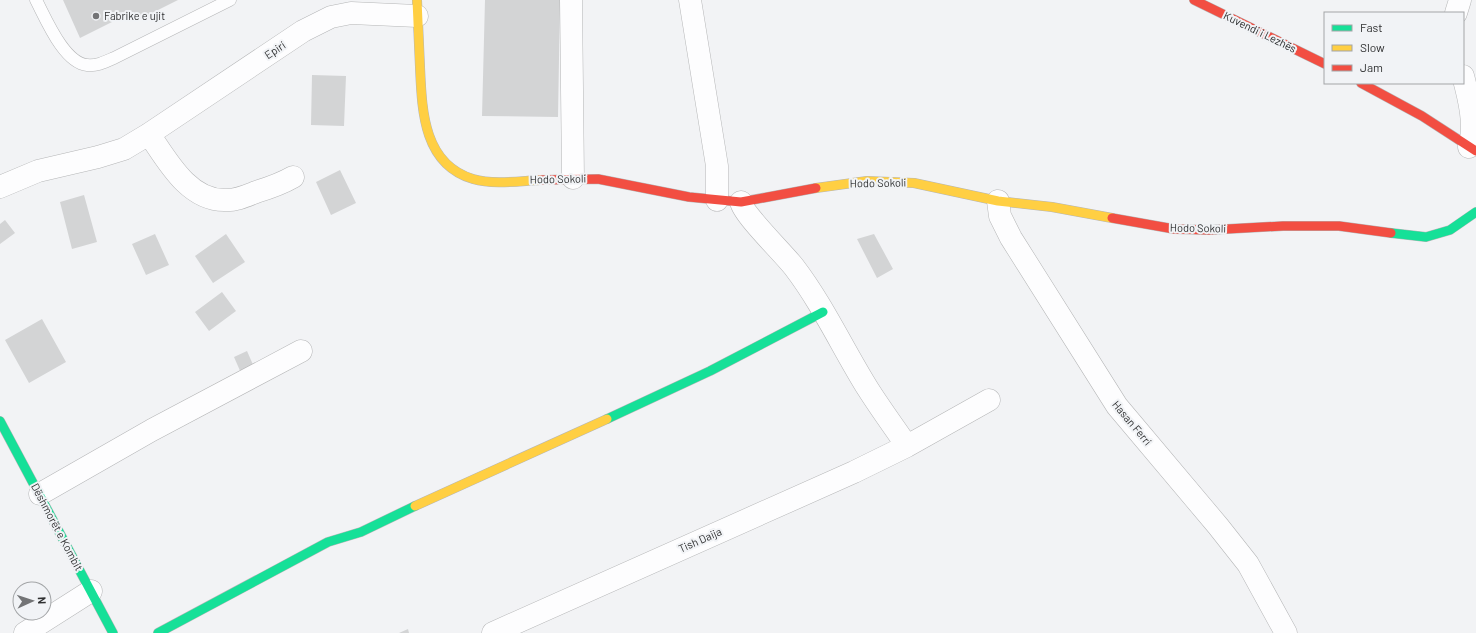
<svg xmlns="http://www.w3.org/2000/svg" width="1476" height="633" viewBox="0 0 1476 633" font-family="Barlow,sans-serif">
	<rect width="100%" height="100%" fill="#f2f3f5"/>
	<path fill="#d3d4d5" d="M 63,0 L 178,0 L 136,21 L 132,12 L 80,38 Z
		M 485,0 L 560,0 L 558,117 L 482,116 Z
		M 312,75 L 346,76 L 344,126 L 311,125 Z
		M 340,170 L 356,203 L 331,215 L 316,182 Z
		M 84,195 L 97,242 L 72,249 L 60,202 Z
		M 5,220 L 15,233 L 0,244 L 0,224 Z
		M 155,234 L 169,265 L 146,275 L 132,244 Z
		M 226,234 L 245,262 L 213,283 L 195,256 Z
		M 874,234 L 893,269 L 877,278 L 857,239 Z
		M 222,292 L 236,311 L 209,331 L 195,312 Z
		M 42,319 L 66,362 L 29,383 L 5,340 Z
		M 247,351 L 254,367 L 241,373 L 234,357 Z
		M 408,629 L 409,633 L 399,633 Z"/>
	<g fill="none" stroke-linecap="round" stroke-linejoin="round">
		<defs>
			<path id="lane" d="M 36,0 C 46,19 64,63 87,65 C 97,66 105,62 114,58 L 230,0"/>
			<path id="street" d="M 571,0 L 573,178
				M 690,0 L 717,166 L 717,200
				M 1456,13 L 1460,0
				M 1463,76 C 1469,98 1476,126 1469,147
				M 149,134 C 167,160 188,200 224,200 C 235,201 246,196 256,192 C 269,188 281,184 293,177
				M 0,187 L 38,171 L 98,157 L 124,149 L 149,134 L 303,31 L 331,17 L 351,13 L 417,16
				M 998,201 L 1000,216 L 1011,238 L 1117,406 L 1218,526 L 1248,564 L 1286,633
				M 741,202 C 743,214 783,253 794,267 C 823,305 843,349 868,389 C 880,408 894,427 907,446
				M 40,494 L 152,430 L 301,351
				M 25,633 L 91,591
				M 493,633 L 854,472 L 907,446 L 989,400"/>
			<path id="fast" d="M 1391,233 L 1426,237 L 1450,230 L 1476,212
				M 607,419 L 710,371 L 823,312
				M 0,421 L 113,633
				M 158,633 L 328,542 L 361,532 L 415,506"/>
			<path id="slow" d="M 417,0 C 418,22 419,45 420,67 C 422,110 423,164 473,179 C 494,185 519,181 540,180
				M 816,188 L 867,181 L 914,183 L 998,201 L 1052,207 L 1112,218
				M 415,506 L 607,419"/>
			<path id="jam" d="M 1194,0 L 1325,64
				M 1361,83 L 1422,116 L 1476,151
				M 540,180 L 598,179 L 689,197 L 741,202 L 816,188
				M 1112,218 L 1174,229 L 1209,230 L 1283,226 L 1339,226 L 1391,233"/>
		</defs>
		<use href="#lane" stroke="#b5b6b7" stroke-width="13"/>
		<use href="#street" stroke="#b5b6b7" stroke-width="23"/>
		<use href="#fast" stroke="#b5b6b7" stroke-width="10"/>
		<use href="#slow" stroke="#b5b6b7" stroke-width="10"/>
		<use href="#jam" stroke="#b5b6b7" stroke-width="10"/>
		<use href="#lane" stroke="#fdfdfe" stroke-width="12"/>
		<use href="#street" stroke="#fdfdfe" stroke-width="22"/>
		<use href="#fast" stroke="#16e098" stroke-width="9"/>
		<use href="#slow" stroke="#ffcf43" stroke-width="9"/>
		<use href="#jam" stroke="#f24e42" stroke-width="9"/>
	</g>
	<circle fill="#737476" stroke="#f1f3f6" stroke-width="1.5" cx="96" cy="16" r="4"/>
	<g text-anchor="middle" stroke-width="4" stroke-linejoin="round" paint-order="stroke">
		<g font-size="11" fill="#2f3031" stroke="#f1f3f6" text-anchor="start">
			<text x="104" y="20">Fabrike e ujit</text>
		</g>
		<g font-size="11" fill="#2f3031" stroke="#f1f3f6">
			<text transform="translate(1260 32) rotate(26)" y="4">Kuvendi i Lezhës</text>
			<text transform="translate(275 50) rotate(-33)" y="4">Epiri</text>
			<text transform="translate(558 179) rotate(-1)" y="4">Hodo Sokoli</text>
			<text transform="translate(878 183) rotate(-1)" y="4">Hodo Sokoli</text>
			<text transform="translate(1198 228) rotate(1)" y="4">Hodo Sokoli</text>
			<text transform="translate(1132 423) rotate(50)" y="4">Hasan Ferri</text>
			<text transform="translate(57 527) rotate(62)" y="4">Dëshmorët e Kombit</text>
			<text transform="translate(700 540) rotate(-24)" y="4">Tish Daija</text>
		</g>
	</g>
	<rect x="1324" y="12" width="140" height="72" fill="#f1f3f6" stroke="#a3a5a7"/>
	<rect x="1332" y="25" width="20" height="6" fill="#16e098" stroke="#a3a5a7"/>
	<text x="1360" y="32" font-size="12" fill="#2f3031">Fast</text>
	<rect x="1332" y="45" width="20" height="6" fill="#ffcf43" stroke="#a3a5a7"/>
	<text x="1360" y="52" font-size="12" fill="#2f3031">Slow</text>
	<rect x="1332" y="65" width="20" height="6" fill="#f24e42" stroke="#a3a5a7"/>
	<text x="1360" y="72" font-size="12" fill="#2f3031">Jam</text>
	<g transform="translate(32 601) rotate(87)"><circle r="19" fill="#f1f3f6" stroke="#a3a5a7"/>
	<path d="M0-3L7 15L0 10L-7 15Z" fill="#737476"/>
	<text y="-6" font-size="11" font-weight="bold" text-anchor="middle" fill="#2f3031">N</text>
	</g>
</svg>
